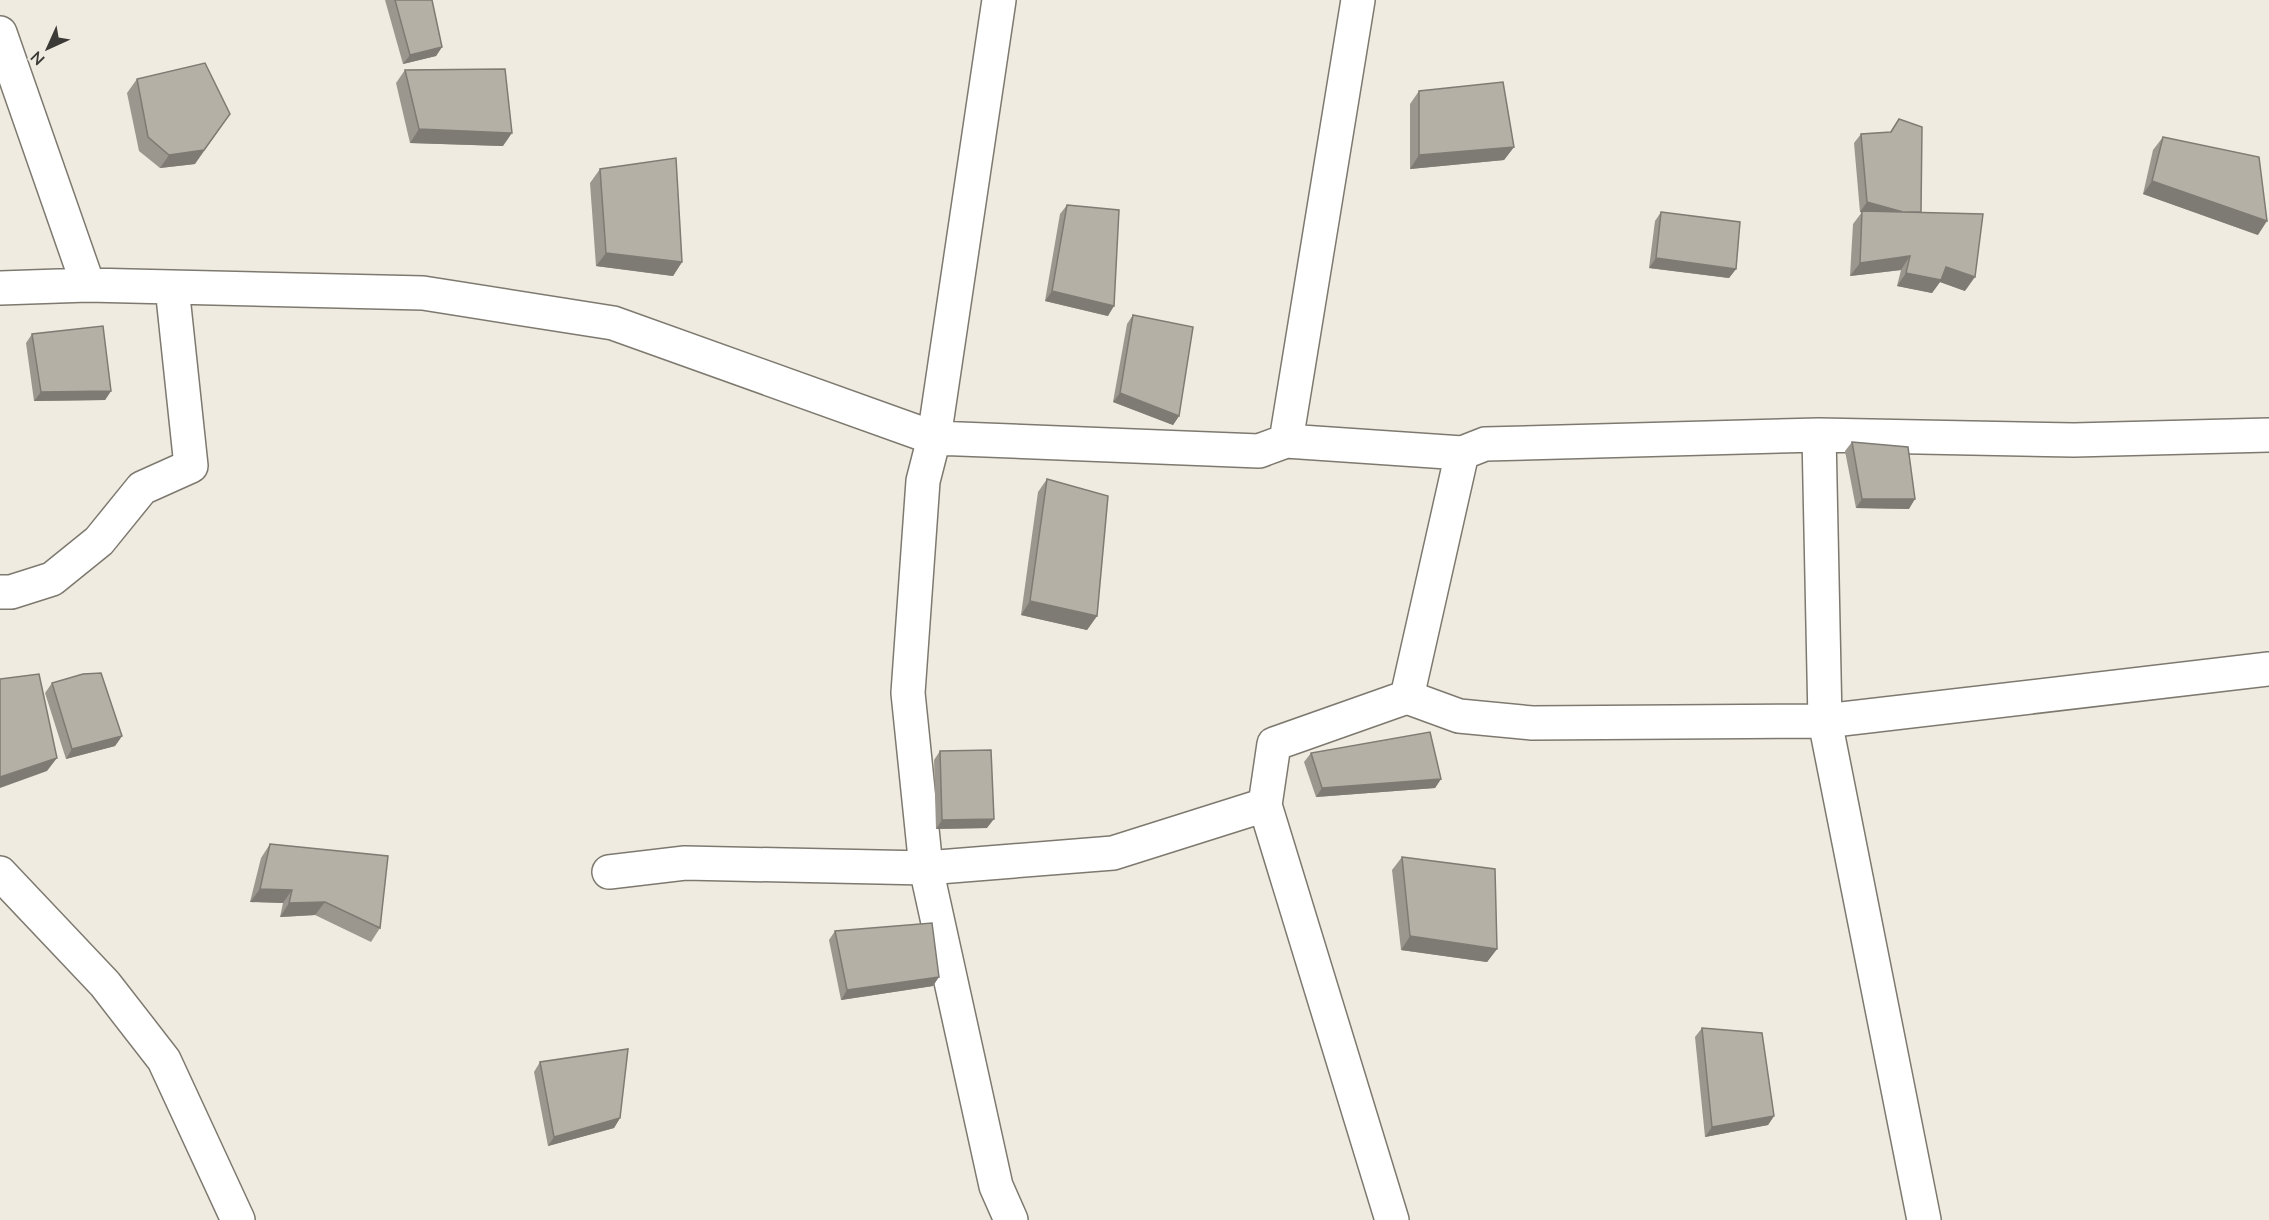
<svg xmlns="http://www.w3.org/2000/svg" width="2269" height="1220" viewBox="0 0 2269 1220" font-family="'Nunito Sans',sans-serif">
	<rect width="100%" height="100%" fill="#efebe0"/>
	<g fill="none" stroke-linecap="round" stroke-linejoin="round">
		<defs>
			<path id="street" d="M 999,0 L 934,438 L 923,481 L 908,693 L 926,868 L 996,1186 L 1011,1220
				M 0,33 L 88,285
				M 0,288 L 88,285 L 423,293 L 613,323 L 934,438 L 1259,451 L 1286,441 L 1462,453 L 1485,444 L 1819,435 L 2074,440 L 2269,435
				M 1819,435 L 1825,721 L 1924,1220
				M 1286,441 L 1358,0
				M 0,592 L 11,592 L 52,579 L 99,541 L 142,488 L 191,466 L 172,287
				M 1407,697 L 1462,453
				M 1265,805 L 1392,1220
				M 609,872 L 685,863 L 926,868 L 1113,853 L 1265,805 L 1274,744 L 1407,697 L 1459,716 L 1532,723 L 1825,721 L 2269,669
				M 0,873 L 105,984 L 164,1060 L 238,1220"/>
		</defs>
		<use href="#street" stroke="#7d796f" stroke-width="36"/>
		<use href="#street" stroke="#fff" stroke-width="33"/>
	</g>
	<path fill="#9b978e" d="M 385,0 L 432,0 L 442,47 L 436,56 L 403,64 Z
		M 405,70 L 503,146 L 410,143 L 396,83 Z
		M 137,79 L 195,164 L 160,168 L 139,151 L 127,93 Z
		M 1419,91 L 1514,147 L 1504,160 L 1410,169 L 1410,104 Z
		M 1899,119 L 1921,212 L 1965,291 L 1940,282 L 1932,293 L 1897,286 L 1901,270 L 1850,276 L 1853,224 L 1862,212 L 1860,212 L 1854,143 L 1861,134 L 1890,132 Z
		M 2163,137 L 2258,235 L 2143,194 L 2153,150 Z
		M 600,169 L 682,262 L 673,276 L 596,266 L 590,183 Z
		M 1067,205 L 1108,316 L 1045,301 L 1060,214 Z
		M 1661,212 L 1736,269 L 1729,278 L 1649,268 L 1655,221 Z
		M 1133,315 L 1179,416 L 1173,425 L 1113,402 L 1127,324 Z
		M 32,334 L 111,391 L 105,400 L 34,401 L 26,343 Z
		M 1852,442 L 1909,509 L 1856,508 L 1845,451 Z
		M 1047,479 L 1097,616 L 1087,630 L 1021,615 L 1038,492 Z
		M 52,683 L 122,736 L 115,746 L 66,759 L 45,693 Z
		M 940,751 L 987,828 L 936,829 L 934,760 Z
		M 1311,753 L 1441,779 L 1435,788 L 1316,797 L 1304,762 Z
		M 270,844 L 380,928 L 371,942 L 315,915 L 280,917 L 283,903 L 250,902 L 261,858 Z
		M 1402,857 L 1497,949 L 1487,962 L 1401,950 L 1392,870 Z
		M 835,931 L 933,986 L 841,1000 L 829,940 Z
		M 1702,1028 L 1774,1116 L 1768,1125 L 1705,1137 L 1695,1037 Z
		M 540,1062 L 620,1118 L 614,1128 L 548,1146 L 534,1072 Z"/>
	<path fill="#7e7b74" d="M 442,47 L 436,56 L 403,64 L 410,55 Z
		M 230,114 L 195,164 L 160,168 L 169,155 Z
		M 419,129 L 512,133 L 503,146 L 410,143 Z
		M 1514,147 L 1504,160 L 1410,169 L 1419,155 Z
		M 2152,181 L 2267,221 L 2258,235 L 2143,194 Z
		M 1867,202 L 1921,217 L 1914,226 L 1860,212 Z
		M 606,253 L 682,262 L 673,276 L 596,266 Z
		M 1910,256 L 1901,270 L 1850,276 L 1860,263 Z
		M 1656,258 L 1736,269 L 1729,278 L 1649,268 Z
		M 1946,267 L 1975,277 L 1965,291 L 1940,282 L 1932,293 L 1897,286 L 1906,273 Z
		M 1052,291 L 1114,306 L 1108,316 L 1045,301 Z
		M 111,391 L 105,400 L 34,401 L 41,392 Z
		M 1120,393 L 1179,416 L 1173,425 L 1113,402 Z
		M 1862,499 L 1915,499 L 1909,509 L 1856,508 Z
		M 1030,601 L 1097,616 L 1087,630 L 1021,615 Z
		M 122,736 L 115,746 L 66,759 L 72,749 Z
		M 57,758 L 47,771 L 0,788 L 0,777 Z
		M 1441,779 L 1435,788 L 1316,797 L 1322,788 Z
		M 994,819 L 987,828 L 936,829 L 942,820 Z
		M 260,889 L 292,890 L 283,903 L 250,902 Z
		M 325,902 L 315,915 L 280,917 L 289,903 Z
		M 1410,936 L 1497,949 L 1487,962 L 1401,950 Z
		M 939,977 L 933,986 L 841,1000 L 847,990 Z
		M 1774,1116 L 1768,1125 L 1705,1137 L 1712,1127 Z
		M 620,1118 L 614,1128 L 548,1146 L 554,1137 Z"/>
	<path fill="#b4b0a5" stroke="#7e7b74" stroke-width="1.5" d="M 395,0 L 432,0 L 442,47 L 410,55 Z
		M 205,63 L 230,114 L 204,150 L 169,155 L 148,137 L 137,79 Z
		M 505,69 L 512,133 L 419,129 L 405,70 Z
		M 1503,82 L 1514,147 L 1419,155 L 1419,91 Z
		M 1899,119 L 1922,127 L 1921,212 L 1903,212 L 1867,202 L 1861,134 L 1891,132 Z
		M 2163,137 L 2259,157 L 2267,221 L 2152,181 Z
		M 676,158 L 682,262 L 606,253 L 600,169 Z
		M 1067,205 L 1119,210 L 1114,306 L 1052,291 Z
		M 1862,211 L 1983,214 L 1975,277 L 1946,267 L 1941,280 L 1906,273 L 1910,256 L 1860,263 Z
		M 1661,212 L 1740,222 L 1736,269 L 1656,258 Z
		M 1133,315 L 1193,327 L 1179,416 L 1120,393 Z
		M 103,326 L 111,391 L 41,392 L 32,334 Z
		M 1852,442 L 1908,447 L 1915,499 L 1862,499 Z
		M 1047,479 L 1108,496 L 1097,616 L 1030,601 Z
		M 101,673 L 122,736 L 72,749 L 52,683 L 83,674 Z
		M 39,674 L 57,758 L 0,777 L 0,679 Z
		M 1430,732 L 1441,779 L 1322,788 L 1311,753 Z
		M 991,750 L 994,819 L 942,820 L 940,751 Z
		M 270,844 L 388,856 L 380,928 L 325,902 L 289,903 L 292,890 L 260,889 Z
		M 1402,857 L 1495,869 L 1497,949 L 1410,936 Z
		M 932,923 L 939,977 L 847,990 L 835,931 Z
		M 1702,1028 L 1762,1033 L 1774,1116 L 1712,1127 Z
		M 628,1049 L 620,1118 L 554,1137 L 540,1062 Z"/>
	<g transform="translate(48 48) rotate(225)" stroke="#efebe0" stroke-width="4.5" paint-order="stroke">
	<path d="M0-4.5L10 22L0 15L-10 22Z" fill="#3c3a36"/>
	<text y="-9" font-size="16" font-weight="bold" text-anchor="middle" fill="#3c3a36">N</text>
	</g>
</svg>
